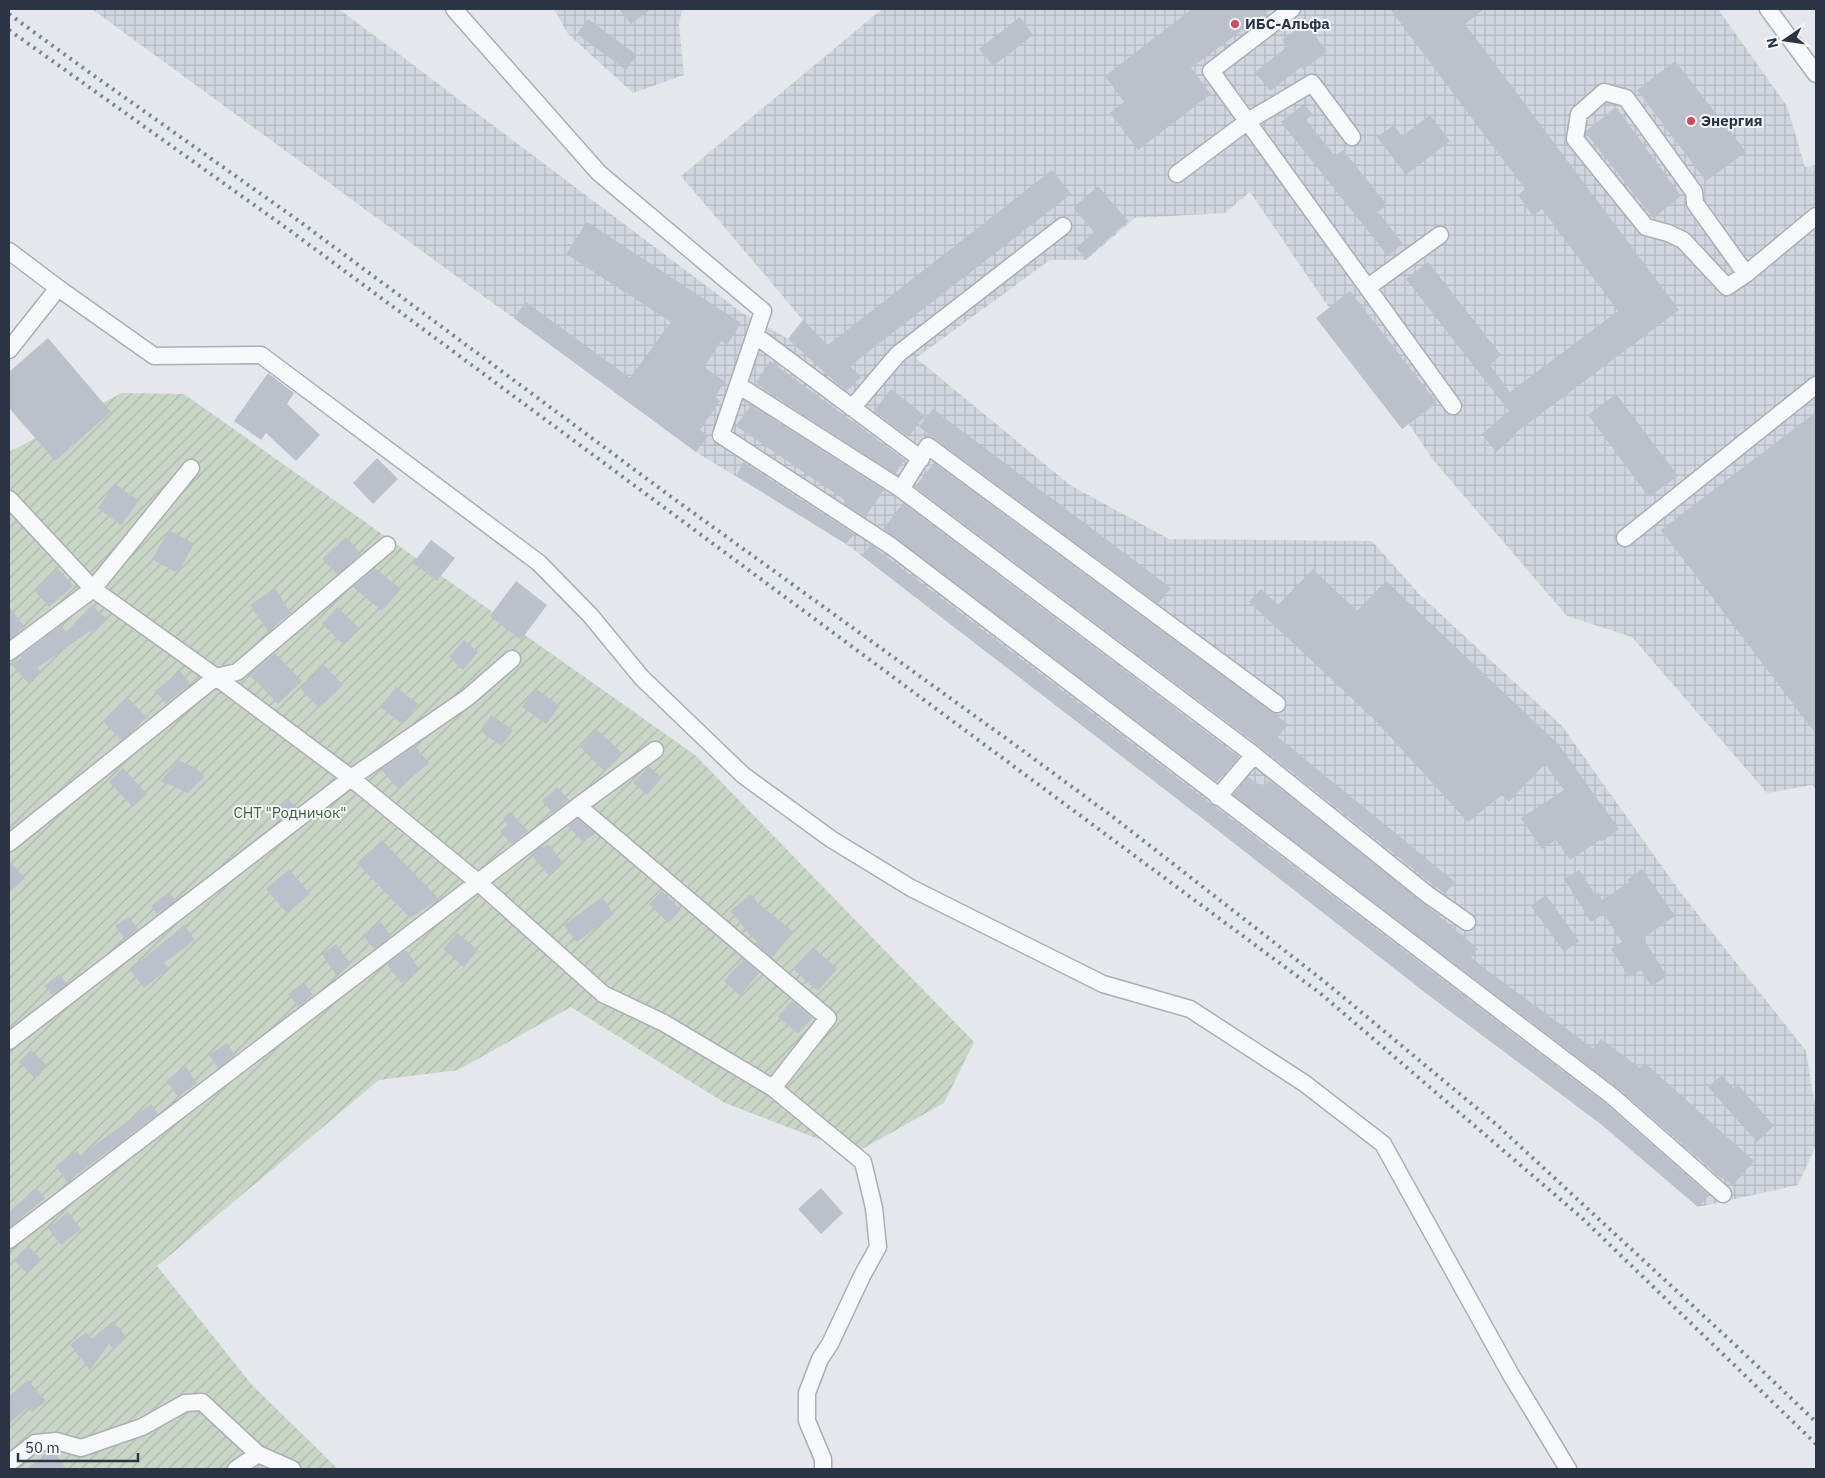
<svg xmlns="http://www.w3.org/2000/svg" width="1825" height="1478" viewBox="0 0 1825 1478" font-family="'IBM Plex Sans',sans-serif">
	<defs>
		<pattern id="industrial-grid" width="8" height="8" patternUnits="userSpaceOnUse" patternTransform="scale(1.25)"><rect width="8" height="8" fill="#d2d6de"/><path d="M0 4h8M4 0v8" fill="none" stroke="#b4b8c0"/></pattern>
		<pattern id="garden-furrows" width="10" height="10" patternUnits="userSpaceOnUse" patternTransform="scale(1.25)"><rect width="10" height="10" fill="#c9d6c5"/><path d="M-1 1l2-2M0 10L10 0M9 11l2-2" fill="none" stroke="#adb8ab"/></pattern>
	</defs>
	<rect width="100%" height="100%" fill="#e4e7ec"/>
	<path fill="url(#industrial-grid)" d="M 92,9 L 339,9 L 741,312 L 788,339 L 803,320 L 681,176 L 882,9 L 1718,9 L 1787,106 L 1805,167 L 1816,165 L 1816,790 L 1812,785 L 1767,793 L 1632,637 L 1567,616 L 1434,461 L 1250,192 L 1225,213 L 1135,218 L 1086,260 L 1050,260 L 916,358 L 1070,485 L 1169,539 L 1372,541 L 1421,596 L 1562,726 L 1681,893 L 1806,1051 L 1816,1110 L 1816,1145 L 1798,1185 L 1698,1207 L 1602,1125 L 1431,997 L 1211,825 L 845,543 L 696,452 Z
		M 554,9 L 682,9 L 679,25 L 684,75 L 633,93 L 568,34 Z"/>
	<path fill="url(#garden-furrows)" d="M 122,393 L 184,394 L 695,755 L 974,1042 L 944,1103 L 855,1153 L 725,1103 L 571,1007 L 458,1070 L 379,1080 L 157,1266 L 252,1385 L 338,1469 L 9,1469 L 9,452 Z"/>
	<path fill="#bbc0ca" d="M 619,9 L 651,9 L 631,24 Z
		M 1192,9 L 1271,9 L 1191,68 L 1211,94 L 1138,150 L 1110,113 L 1124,102 L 1105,76 Z
		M 1390,9 L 1484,9 L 1465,24 L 1679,310 L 1514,434 L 1515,436 L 1496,452 L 1482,434 L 1509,411 L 1406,279 L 1428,262 L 1501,355 L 1490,365 L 1510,392 L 1618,311 L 1542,209 L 1533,216 L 1518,195 L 1525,189 Z
		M 1020,17 L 1033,35 L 993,66 L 979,49 Z
		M 588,19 L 637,55 L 626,70 L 577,34 Z
		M 1306,23 L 1327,52 L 1303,70 L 1301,67 L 1270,91 L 1255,72 L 1287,47 L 1282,40 Z
		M 1675,61 L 1746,152 L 1706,181 L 1637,90 Z
		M 1304,104 L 1313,115 L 1306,120 L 1335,156 L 1343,150 L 1387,205 L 1378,212 L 1403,244 L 1388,256 L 1281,122 Z
		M 1616,107 L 1681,196 L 1653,218 L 1586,133 L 1586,131 Z
		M 1430,115 L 1450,141 L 1406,175 L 1377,137 L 1394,125 L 1402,136 Z
		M 1052,170 L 1071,194 L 850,366 L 861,377 L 847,391 L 833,380 L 788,339 L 803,320 L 828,345 Z
		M 1098,186 L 1128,221 L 1086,259 L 1076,248 L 1094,232 L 1073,208 Z
		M 587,222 L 741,323 L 727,345 L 721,341 L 704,367 L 725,382 L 715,397 L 720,401 L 700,430 L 708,436 L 696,452 L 514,318 L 526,302 L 630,378 L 671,322 L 566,254 Z
		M 1350,291 L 1437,403 L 1402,429 L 1316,318 Z
		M 48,338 L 111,412 L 55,461 L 9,408 L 9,372 Z
		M 770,361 L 905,460 L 895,474 L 762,388 L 763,387 L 756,382 Z
		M 268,373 L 294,393 L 287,404 L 320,435 L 296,461 L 266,433 L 261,440 L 234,421 Z
		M 891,389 L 925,416 L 908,437 L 874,411 Z
		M 1616,394 L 1678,476 L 1649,497 L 1588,415 Z
		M 751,405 L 884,490 L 865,517 L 844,504 L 846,501 L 736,426 Z
		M 933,409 L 1171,588 L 1158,604 L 919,427 Z
		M 1816,412 L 1816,734 L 1661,530 Z
		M 377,458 L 398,479 L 373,504 L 353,483 Z
		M 743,462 L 854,534 L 846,544 L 736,476 Z
		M 934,463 L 1288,724 L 1278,737 L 1455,882 L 1445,894 L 1267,752 L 915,487 Z
		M 115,484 L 139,501 L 121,525 L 98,508 Z
		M 903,503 L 1239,757 L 1217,782 L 883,529 Z
		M 169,530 L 194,544 L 178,573 L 152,559 Z
		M 346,537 L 361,554 L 337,574 L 322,559 Z
		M 431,540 L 455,558 L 437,581 L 413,563 Z
		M 871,545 L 1606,1104 L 1709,1195 L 1698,1207 L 1602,1125 L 1431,997 L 1211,825 L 862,556 Z
		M 375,568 L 401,589 L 382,611 L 353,587 Z
		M 58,569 L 73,586 L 49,607 L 34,590 Z
		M 1313,569 L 1357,611 L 1386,581 L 1558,744 L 1619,829 L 1601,842 L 1600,840 L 1570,860 L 1556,840 L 1542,849 L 1521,818 L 1564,790 L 1545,764 L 1509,802 L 1502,795 L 1468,822 L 1374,719 L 1249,602 L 1261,589 L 1278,605 Z
		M 516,581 L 547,605 L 521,640 L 490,616 Z
		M 275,588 L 291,613 L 268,631 L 250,605 Z
		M 92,605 L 107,619 L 92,634 L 90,631 L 37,668 L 41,672 L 28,683 L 12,665 L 22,657 L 20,656 L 61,625 L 66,632 Z
		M 9,607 L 25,627 L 9,640 Z
		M 337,607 L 359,628 L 343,644 L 322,624 Z
		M 464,640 L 478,652 L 463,670 L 449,657 Z
		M 275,653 L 302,681 L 278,704 L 251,676 Z
		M 324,665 L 343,685 L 319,708 L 300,688 Z
		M 180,671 L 190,684 L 166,704 L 155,691 Z
		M 396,687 L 418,704 L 402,724 L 380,707 Z
		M 535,688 L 560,706 L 546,724 L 522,707 Z
		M 127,697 L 147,717 L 121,740 L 103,721 Z
		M 491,715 L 513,730 L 501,746 L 480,731 Z
		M 597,730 L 622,753 L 604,771 L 580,747 Z
		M 415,746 L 429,763 L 398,789 L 381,769 Z
		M 178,760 L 196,768 L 204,777 L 188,793 L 161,781 Z
		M 649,766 L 662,778 L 647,795 L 633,783 Z
		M 123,768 L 147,794 L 133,807 L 109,782 Z
		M 1248,777 L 1262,787 L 1269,780 L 1432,910 L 1478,949 L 1471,957 L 1484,968 L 1594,1049 L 1601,1039 L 1640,1068 L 1645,1063 L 1754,1161 L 1732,1186 L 1723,1178 L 1722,1179 L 1618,1088 L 1233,795 Z
		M 557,787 L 569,800 L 553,813 L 542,801 Z
		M 287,798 L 296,807 L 278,821 L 270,813 Z
		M 510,812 L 528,831 L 512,844 L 500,832 L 508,824 L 503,818 Z
		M 578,819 L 596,834 L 582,841 L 568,826 Z
		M 382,840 L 439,899 L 410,918 L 357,863 Z
		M 549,844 L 563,863 L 548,875 L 531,854 L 542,846 L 544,848 Z
		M 9,861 L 25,878 L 9,893 Z
		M 289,869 L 310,894 L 287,913 L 266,889 Z
		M 1642,869 L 1675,916 L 1643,938 L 1667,976 L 1651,986 L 1641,970 L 1629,977 L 1611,949 L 1622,942 L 1604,914 L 1591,922 L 1564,879 L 1579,870 L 1595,894 L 1598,892 L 1602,900 L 1629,882 L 1627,880 Z
		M 662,891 L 681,910 L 668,923 L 649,904 Z
		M 169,892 L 176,900 L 157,914 L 151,906 Z
		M 751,894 L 758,903 L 793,932 L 772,958 L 757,945 L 759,943 L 752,937 L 730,911 Z
		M 1546,895 L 1579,941 L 1564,952 L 1531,906 Z
		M 602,897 L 614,914 L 577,942 L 564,925 Z
		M 129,917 L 138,929 L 125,939 L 115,926 Z
		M 381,922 L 391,936 L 374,949 L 363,935 Z
		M 184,925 L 195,940 L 164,963 L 169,968 L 144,988 L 130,970 Z
		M 457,933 L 478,950 L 464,967 L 443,949 Z
		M 336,944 L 351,964 L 336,975 L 322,954 Z
		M 813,947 L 837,969 L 818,991 L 793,969 Z
		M 406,950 L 420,970 L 401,983 L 387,964 Z
		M 744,959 L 759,973 L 740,996 L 724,981 Z
		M 59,974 L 67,984 L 52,995 L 45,986 Z
		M 304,982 L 313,995 L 298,1007 L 288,994 Z
		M 792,1001 L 812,1018 L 798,1034 L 778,1017 Z
		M 227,1043 L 235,1055 L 218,1068 L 209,1055 Z
		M 31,1050 L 47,1065 L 35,1078 L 19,1062 Z
		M 186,1067 L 197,1083 L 178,1097 L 166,1080 Z
		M 1722,1075 L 1734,1089 L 1738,1085 L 1774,1126 L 1757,1142 L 1708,1087 Z
		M 151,1104 L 158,1114 L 67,1182 L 56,1166 L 77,1151 L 80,1156 Z
		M 36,1188 L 45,1198 L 9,1228 L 9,1212 Z
		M 821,1188 L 843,1213 L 821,1234 L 798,1209 Z
		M 68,1212 L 81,1229 L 61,1245 L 48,1228 Z
		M 28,1246 L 41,1259 L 27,1273 L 14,1260 Z
		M 113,1321 L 127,1338 L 113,1349 L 109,1344 L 90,1370 L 70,1345 L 86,1332 L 92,1339 Z
		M 28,1380 L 46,1401 L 32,1412 L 28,1407 L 9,1424 L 9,1396 Z
		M 54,1451 L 66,1469 L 26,1469 L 51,1452 Z"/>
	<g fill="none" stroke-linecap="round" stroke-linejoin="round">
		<defs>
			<path id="minor" d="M 454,9 L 599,173 L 763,311 L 721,435 L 891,546 L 1612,1096 L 1723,1194
				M 1292,9 L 1211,71 L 1453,406
				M 1768,9 L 1816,74
				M 1177,174 L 1248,121 L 1312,83 L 1352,137
				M 9,251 L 58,288 L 154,356 L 261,355 L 539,563 L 590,615 L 642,678 L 743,775 L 831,839 L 911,888 L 1103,984 L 1190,1009 L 1304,1083 L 1383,1144 L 1511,1375 L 1568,1469
				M 1746,274 L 1695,203 L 1694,192 L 1626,98 L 1604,92 L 1579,114 L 1575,139 L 1646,227 L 1668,233 L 1683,240 L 1727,287 L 1746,274 L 1816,216
				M 1368,287 L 1440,235
				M 755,335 L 921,459
				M 9,350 L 58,288
				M 738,385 L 901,489 L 1254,755 L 1218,797
				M 852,408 L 898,354 L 1063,226
				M 901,489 L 928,446 L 1277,704
				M 9,499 L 93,589 L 216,677 L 351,778 L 479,883 L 603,994 L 664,1023 L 773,1088 L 863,1162 L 874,1208 L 878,1247 L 862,1276 L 830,1344 L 820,1359 L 807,1393 L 807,1421 L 823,1459 L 823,1469
				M 1625,538 L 1816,385
				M 9,652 L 93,589 L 191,468
				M 1254,755 L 1427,894 L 1467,922
				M 578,806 L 828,1018 L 773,1088
				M 9,843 L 216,677 L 237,672 L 387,545
				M 9,1041 L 351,778 L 467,698 L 512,659
				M 9,1240 L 578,806 L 655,750
				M 9,1463 L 35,1443 L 56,1441 L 81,1448 L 142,1427 L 185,1403 L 202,1402 L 258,1454 L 292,1469
				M 236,1469 L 258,1454"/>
		</defs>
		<use href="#minor" stroke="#a9aeb7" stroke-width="19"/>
		<use href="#minor" stroke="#f7f8fa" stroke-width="16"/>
		<path stroke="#7d8696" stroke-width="4" stroke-dasharray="2.5 5" stroke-linecap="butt" d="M 9,14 L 86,70 L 299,221 L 670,496 L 1011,742 L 1113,817 L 1325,982 L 1497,1125 L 1733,1343 L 1816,1422
			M 9,30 L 292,232 L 1320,993 L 1582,1218 L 1816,1444"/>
	</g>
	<g fill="#d1495b" stroke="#f4f6f9" stroke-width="2">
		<circle cx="1235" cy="24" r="5"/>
		<circle cx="1691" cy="121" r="5"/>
	</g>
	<g text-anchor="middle" stroke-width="4" stroke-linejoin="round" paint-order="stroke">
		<g font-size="15" font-weight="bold" fill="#2b3445" stroke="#f4f6f9" text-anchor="start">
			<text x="1245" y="29">ИБС-Альфа</text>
			<text x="1701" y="126">Энергия</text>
		</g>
		<g font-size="15" fill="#3f6138" stroke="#f4f6f9">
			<text x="290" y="818">СНТ "Родничок"</text>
		</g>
	</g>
	<rect width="1825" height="1478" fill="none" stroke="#2b3445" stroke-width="20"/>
	<g transform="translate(1785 40) rotate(257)" stroke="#f4f6f9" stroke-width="4" paint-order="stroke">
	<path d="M0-4L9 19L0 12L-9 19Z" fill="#2b3445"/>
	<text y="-8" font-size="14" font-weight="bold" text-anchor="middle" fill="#2b3445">N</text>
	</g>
	<path d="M18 1453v8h120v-8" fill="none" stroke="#2b3445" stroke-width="2.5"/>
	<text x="25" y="1453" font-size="15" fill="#2b3445" stroke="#f4f6f9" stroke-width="4" paint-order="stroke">50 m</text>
</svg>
